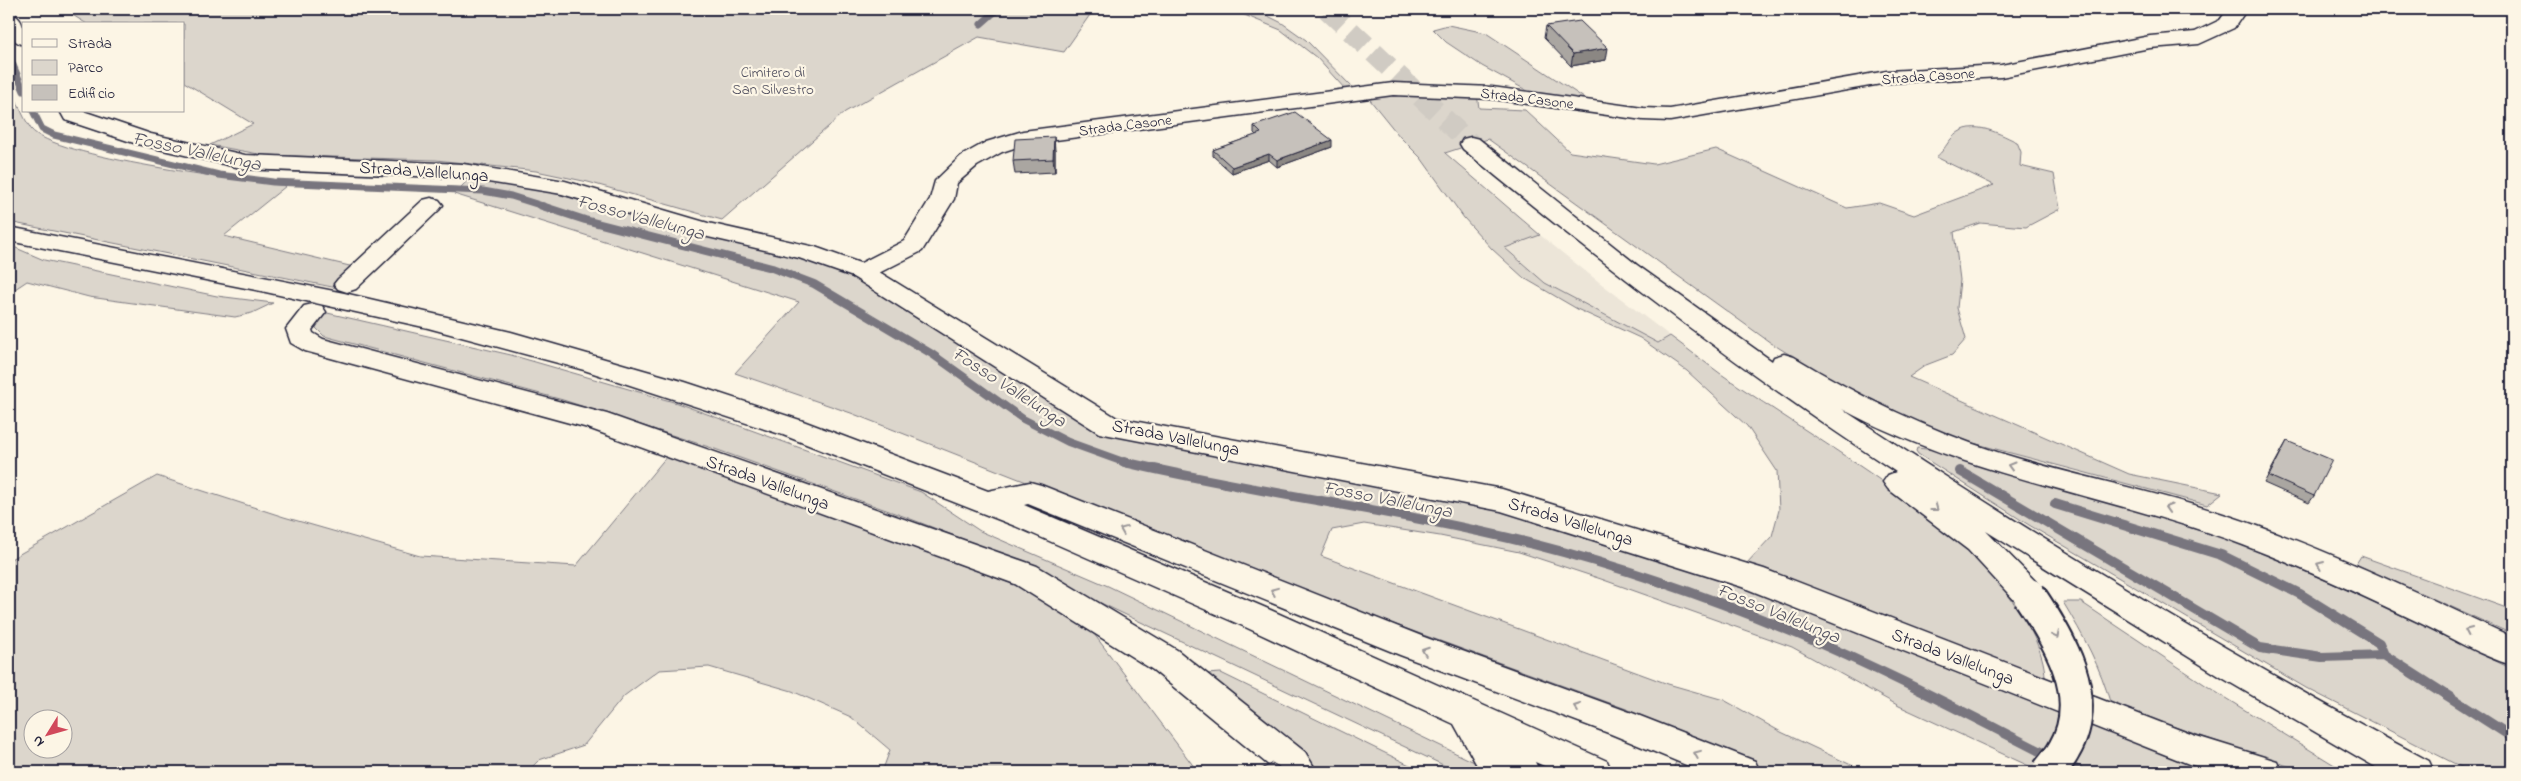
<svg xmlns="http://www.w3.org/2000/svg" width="2521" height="781" viewBox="0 0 2521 781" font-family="'Indie Flower',sans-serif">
	<rect width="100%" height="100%" fill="#fcf5e5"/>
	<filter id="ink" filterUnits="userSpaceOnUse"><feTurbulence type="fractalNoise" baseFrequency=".02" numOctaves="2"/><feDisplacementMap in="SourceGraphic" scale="10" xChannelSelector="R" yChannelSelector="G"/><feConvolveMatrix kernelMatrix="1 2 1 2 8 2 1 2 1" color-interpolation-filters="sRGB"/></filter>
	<g filter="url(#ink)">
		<path fill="#ece5d8" d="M 1540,235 L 1599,282 L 1670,336 L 1658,343 L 1545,283 L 1505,247 Z"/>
		<path fill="#dcd6cc" stroke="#7f7c84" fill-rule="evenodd" d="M 63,9 L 1094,9 L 1064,52 L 979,37 L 845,112 L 722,220 L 588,182 L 536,171 L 436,160 L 264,155 L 210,145 L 253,124 L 184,82 L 184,24 L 87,24 Z
			M 1230,9 L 1254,9 L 1282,23 L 1306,40 L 1353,88 L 1345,89 L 1317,58 L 1281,30 Z
			M 1448,25 L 1486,33 L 1590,102 L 1535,95 L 1482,66 L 1446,42 L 1433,29 Z
			M 9,84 C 16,98 22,116 31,129 C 54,158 243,180 286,186 L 224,236 L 358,268 L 337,288 L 9,222 Z
			M 1477,94 L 1479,108 L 1525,110 L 1570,152 L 1654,164 L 1716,149 L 1847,208 L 1879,203 L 1914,215 L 1994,185 L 1936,157 C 1943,152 1945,146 1951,139 C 1969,117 1996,132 2017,142 L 2021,152 L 2020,166 L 2054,174 L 2060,209 L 2026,227 L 1980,223 L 1954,232 L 1960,280 L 1957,308 L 1966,339 L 1952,355 L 1926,365 L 1909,377 L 2129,474 L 2222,493 L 2207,505 L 1958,439 L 1896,414 L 1829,379 L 1771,343 L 1488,139 L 1445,153 L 1540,235 L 1505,248 L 1545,283 L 1658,343 L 1670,336 C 1692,352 1714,370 1737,385 C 1807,432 1880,476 1946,529 C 1983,559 2044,629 2045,677 L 1746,564 L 1772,536 L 1779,510 L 1777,471 L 1747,426 L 1687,371 L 1640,338 L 1579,310 L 1524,278 L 1492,249 L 1464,218 L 1421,158 L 1400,137 L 1366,95 Z
			M 471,177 L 554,193 L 661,224 L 801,257 L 848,274 L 1105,431 L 1472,502 L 1792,599 L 2147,739 L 2242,772 L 2042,772 L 1899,706 L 1792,647 L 1601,579 L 1519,552 L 1440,536 L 1364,524 L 1332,530 L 1321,556 L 1668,684 L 1724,700 L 1781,732 L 1866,772 L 1677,772 L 1673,770 L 1683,741 L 1629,710 L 1311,594 L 851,413 L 735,373 L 799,302 L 454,194 Z
			M 9,245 L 44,260 L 217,296 L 273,303 L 252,313 L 235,317 L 89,297 L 27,281 L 9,293 Z
			M 323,312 L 511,355 L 677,403 L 921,492 L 980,531 L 1108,586 L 1495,772 L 1458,772 L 978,545 L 903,516 L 712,448 L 563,400 L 324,336 L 316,328 Z
			M 1917,448 L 1935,450 L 1997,472 L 2122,506 L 2239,543 L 2357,594 L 2512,669 L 2512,772 L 2471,772 L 2306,688 L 2029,525 L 1918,454 L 1916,451 Z
			M 667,456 L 1026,589 L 1091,630 L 1198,772 L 882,772 L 890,750 L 851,717 L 792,691 L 709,667 L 659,670 L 624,696 L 584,745 L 539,760 L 527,772 L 9,772 L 9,560 L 157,476 L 284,517 L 420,556 L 576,566 ZM 32,718 L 62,718 L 62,748 L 32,748 Z
			M 2361,556 L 2512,610 L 2512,634 L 2356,564 Z
			M 2063,602 L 2081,602 L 2222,696 L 2341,769 L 2329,772 L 2305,772 L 2111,705 C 2100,666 2084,637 2063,602 Z
			M 1221,673 L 1424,772 L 1306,772 L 1291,754 L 1191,675 Z"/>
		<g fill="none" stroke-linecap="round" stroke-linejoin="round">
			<path stroke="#78757e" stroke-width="7" d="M 981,24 L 998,9
				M 9,56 L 24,91
				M 33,111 L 42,129 L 54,135 L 219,175 L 273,182 L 483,191 L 511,196 L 546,207"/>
			<path stroke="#78757e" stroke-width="8" d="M 542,206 L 585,220 L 772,268 L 814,284 L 932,354 L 1023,419 L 1068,442 L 1129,464"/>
			<path stroke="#78757e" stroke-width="10" d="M 1124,462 C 1259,494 1398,510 1533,544 C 1623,567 1712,598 1798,634 C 1894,674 1987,725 2081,772
				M 1960,471 L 2260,648 L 2322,657 L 2384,655
				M 2055,504 L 2221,555 L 2300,594 L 2379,643 L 2384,655 L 2512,737"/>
			<path stroke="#d0cbc3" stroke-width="21" stroke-dasharray="21 11" stroke-linecap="butt" d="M 1327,9 L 1471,144"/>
			<defs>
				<path id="street" d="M 2228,9 L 2247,9 L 2234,28 L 2199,44 L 2150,48 L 2001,77 L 1887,83 L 1670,121 L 1643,120 L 1492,99 L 1393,95 L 1026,144 L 1002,152 L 977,166 L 957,183 L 954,199 L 922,251 L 871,277 L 862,280 L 853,277 L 850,272 L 853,267 L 904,241 L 930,199 L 935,181 L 961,156 L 986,142 L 1023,131 L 1393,83 L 1492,87 L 1643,108 L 1670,109 L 1887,71 L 2001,65 L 2150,36 L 2195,32 L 2220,20 Z
					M 431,198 L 439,200 L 443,205 L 439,210 L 356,289 L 347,292 L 338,289 L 334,284 L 338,279 L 423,200 Z
					M 313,304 L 322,306 L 326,312 L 312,330 L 313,333 L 323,339 L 607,414 L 1037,566 L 1177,650 L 1305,752 L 1317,772 L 1277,772 L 1153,670 L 1015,584 L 588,428 L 305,351 L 291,343 L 286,329 L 304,306 Z"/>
				<path id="secondary" d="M 9,13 C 25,17 24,31 24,45 C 8,41 8,27 9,13 Z
					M 60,111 L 83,111 L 151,134 L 245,155 L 463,164 L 565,181 L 708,223 L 815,247 L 871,267 L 1117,418 L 1502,489 L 1764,569 L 2193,735 L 2277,761 L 2282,772 L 2215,772 L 2189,764 L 1742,587 L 1501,511 L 1099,433 L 853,277 L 799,258 L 695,234 L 562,194 L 463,178 L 245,169 L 137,144 L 65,120 Z"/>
				<path id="highway" d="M 1471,137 L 1479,139 L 1637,265 L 1772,361 L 1774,357 L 1784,354 L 1794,357 C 1858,396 1926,429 1997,452 C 2073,476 2151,490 2226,515 C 2325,548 2418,593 2512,637 L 2512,665 C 2480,656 2450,637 2420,623 C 2362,595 2303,568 2243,545 C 2110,495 1968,477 1842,409 C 2032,535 2228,654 2429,761 L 2434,772 L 2384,772 L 2224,679 L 1986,531 L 2040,586 L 2045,595 L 2040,604 L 2029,607 L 2018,604 L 1968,550 L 1888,489 L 1883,482 L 1888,475 L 1896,472 C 1745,373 1602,264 1463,149 L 1460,144 L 1463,139 Z
					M 9,227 L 344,293 L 511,332 L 685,382 L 803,421 L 988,491 L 1030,482 L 1041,485 L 1424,637 L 1635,714 L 1755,761 L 1760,772 L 1703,772 L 1611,734 L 1400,655 L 1028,504 L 1024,505 L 1266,608 L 1607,761 L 1612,772 L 1558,772 L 1535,762 L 1540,772 L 1487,772 L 1479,769 L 1454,724 L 1243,626 L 1015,526 L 783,435 L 584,370 L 428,328 L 261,291 L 9,241 Z"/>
			</defs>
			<use href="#street" stroke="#22223b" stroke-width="3"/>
			<use href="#secondary" stroke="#22223b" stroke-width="3"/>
			<use href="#highway" stroke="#22223b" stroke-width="3"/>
			<use href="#street" fill="#fcf5e5" fill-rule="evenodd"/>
			<use href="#secondary" fill="#fcf5e5" fill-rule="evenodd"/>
			<use href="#highway" fill="#fcf5e5" fill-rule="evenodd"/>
			<defs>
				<path id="highway-bridge" d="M 2029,595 C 2059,639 2095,697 2064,750 C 2060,758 2053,765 2048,772"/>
			</defs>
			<use href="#highway-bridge" stroke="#22223b" stroke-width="36" stroke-linecap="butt"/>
			<use href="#highway-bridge" stroke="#fcf5e5" stroke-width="32"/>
		</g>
		<path fill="#aaa6a1" stroke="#22223b" d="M 1546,26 L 1606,60 L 1571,66 L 1544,38 Z
			M 1254,126 L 1332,147 L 1277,167 L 1269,160 L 1232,173 L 1213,156 L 1213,150 L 1256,135 L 1254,133 Z
			M 1055,150 L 1055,172 L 1015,174 L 1013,161 Z
			M 2287,441 L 2314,496 L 2309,503 L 2264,483 L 2283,448 Z"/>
		<path fill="#8b8783" stroke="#22223b" d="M 1608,48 L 1606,60 L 1571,66 L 1573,54 Z
			M 1054,137 L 1055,150 L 1055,172 L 1053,159 Z
			M 1332,140 L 1332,147 L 1277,167 L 1277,160 Z
			M 1269,154 L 1269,160 L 1232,173 L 1232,167 Z"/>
		<path fill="#c6c1bb" stroke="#22223b" d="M 1580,21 L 1608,48 L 1573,54 L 1546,26 Z
			M 1295,112 L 1332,140 L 1277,160 L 1269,154 L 1232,167 L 1213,150 L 1261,133 L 1254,126 Z
			M 1054,137 L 1053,159 L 1013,161 L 1015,139 Z
			M 2287,441 L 2332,460 L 2314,496 L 2269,476 Z
			M 1272,763 L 1279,767 L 1283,772 L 1257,772 Z"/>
		<defs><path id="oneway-chevron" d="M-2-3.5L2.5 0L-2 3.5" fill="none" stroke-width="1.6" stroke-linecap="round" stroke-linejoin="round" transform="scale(1.25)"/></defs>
		<g stroke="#9a9698">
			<use href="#oneway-chevron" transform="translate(2011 466) rotate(-164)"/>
			<use href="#oneway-chevron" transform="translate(1935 508) rotate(37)"/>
			<use href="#oneway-chevron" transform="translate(2168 508) rotate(-163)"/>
			<use href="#oneway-chevron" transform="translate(1123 530) rotate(-158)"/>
			<use href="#oneway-chevron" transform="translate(2320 565) rotate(-157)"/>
			<use href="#oneway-chevron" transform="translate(1274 591) rotate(-158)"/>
			<use href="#oneway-chevron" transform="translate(2468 631) rotate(-155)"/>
			<use href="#oneway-chevron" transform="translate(2056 635) rotate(64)"/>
			<use href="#oneway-chevron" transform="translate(1425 651) rotate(-160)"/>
			<use href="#oneway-chevron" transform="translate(1577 707) rotate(-160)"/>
			<use href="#oneway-chevron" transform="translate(1697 754) rotate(-158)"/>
		</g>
	</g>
	<g text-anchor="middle" stroke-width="4.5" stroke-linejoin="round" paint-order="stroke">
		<g font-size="15" fill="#504f5f" stroke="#fcf5e5">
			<text x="773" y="77">Cimitero di<tspan x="773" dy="17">San Silvestro</tspan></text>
		</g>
		<g font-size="15" fill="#22223b" stroke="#fcf5e5">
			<text transform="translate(1928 76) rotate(-4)" y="5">Strada Casone</text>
			<text transform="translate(1527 98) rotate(7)" y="5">Strada Casone</text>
			<text transform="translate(1125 125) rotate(-7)" y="5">Strada Casone</text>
		</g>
		<g font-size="18" fill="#22223b" stroke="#fcf5e5">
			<text transform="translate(424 171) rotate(4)" y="6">Strada Vallelunga</text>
			<text transform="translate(1176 437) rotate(11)" y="6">Strada Vallelunga</text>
			<text transform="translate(768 482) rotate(20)" y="6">Strada Vallelunga</text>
			<text transform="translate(1571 521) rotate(17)" y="6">Strada Vallelunga</text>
			<text transform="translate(1953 656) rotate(21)" y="6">Strada Vallelunga</text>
		</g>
		<g font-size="19" font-style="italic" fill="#545362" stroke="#fcf5e5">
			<text transform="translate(197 150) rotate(12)" y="7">Fosso Vallelunga</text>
			<text transform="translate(641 216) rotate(15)" y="7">Fosso Vallelunga</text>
			<text transform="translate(1010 386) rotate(33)" y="7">Fosso Vallelunga</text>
			<text transform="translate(1388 498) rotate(11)" y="7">Fosso Vallelunga</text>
			<text transform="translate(1779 612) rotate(22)" y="7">Fosso Vallelunga</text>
		</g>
	</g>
	<rect width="2521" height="781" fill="none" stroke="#fcf5e5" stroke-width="30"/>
	<rect x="15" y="15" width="2491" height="751" fill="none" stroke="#22223b" stroke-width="2" filter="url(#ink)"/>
	<rect x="22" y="22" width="162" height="90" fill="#fcf5e5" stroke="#a5a1a1"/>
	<rect x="32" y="39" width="25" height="8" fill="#fcf5e5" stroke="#a5a1a1"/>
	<text x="68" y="48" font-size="15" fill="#22223b">Strada</text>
	<rect x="32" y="60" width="25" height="15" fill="#dcd6cc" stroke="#a5a1a1"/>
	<text x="68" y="72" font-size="15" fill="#22223b">Parco</text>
	<rect x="32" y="85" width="25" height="15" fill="#c6c1bb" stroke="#a5a1a1"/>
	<text x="68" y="98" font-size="15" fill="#22223b">Edificio</text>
	<g transform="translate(48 734) rotate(233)"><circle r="24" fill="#fcf5e5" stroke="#a5a1a1"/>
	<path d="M0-4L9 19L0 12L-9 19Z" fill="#d1495b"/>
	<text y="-8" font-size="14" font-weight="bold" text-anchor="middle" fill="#22223b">N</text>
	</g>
</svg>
